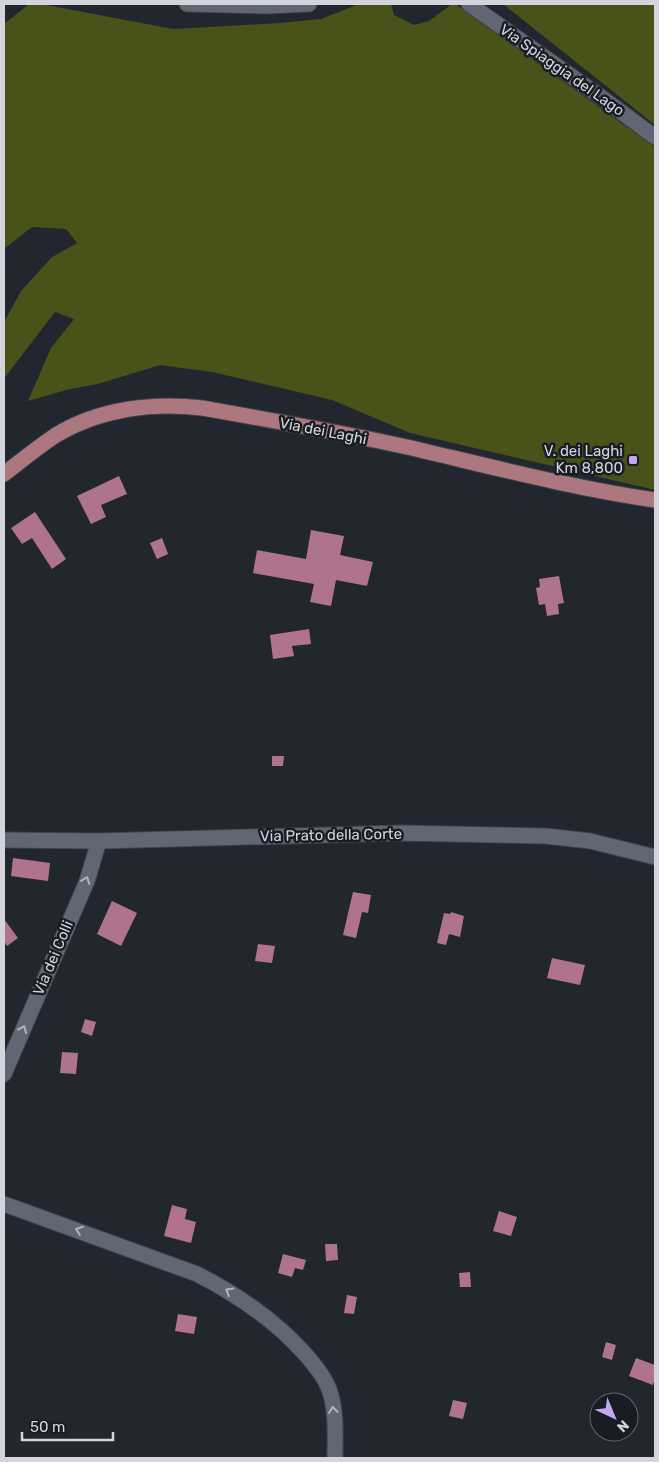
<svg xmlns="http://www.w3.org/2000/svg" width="659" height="1462" viewBox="0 0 659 1462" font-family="Rubik,sans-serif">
	<rect width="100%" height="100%" fill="#21262f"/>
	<path fill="#485219" d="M 29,4 L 41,4 L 173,29 L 280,23 L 321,19 L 359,4 L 391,4 L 394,15 L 414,25 L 429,21 L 452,4 L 455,4 L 655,147 L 655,490 L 410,433 L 332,400 L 212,372 L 160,365 L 98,384 L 70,389 L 28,401 L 51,348 L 74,319 L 55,312 L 6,376 L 4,376 L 4,322 L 21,291 L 52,257 L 77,243 L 66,229 L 32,227 L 4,249 L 4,24 Z
		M 503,4 L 655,4 L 655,125 L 635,109 Z"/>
	<path fill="#af7291" d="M 119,476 L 127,494 L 101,505 L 106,517 L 91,524 L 77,496 Z
		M 35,512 L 66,559 L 52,569 L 32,538 L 22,544 L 11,528 Z
		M 311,530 L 344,536 L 340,555 L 373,562 L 367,586 L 336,580 L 331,606 L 310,602 L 314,584 L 253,573 L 257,550 L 306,559 Z
		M 162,538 L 168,554 L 157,559 L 150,543 Z
		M 559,576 L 564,603 L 558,604 L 559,614 L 547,616 L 545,604 L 539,605 L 536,588 L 540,587 L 539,579 Z
		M 309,629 L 311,644 L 292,646 L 294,656 L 273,659 L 270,635 Z
		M 272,756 L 284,756 L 283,766 L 272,766 Z
		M 13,858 L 50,863 L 48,881 L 11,876 Z
		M 353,892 L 371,895 L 368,913 L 362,912 L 356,938 L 343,935 Z
		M 112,901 L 137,913 L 121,946 L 97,934 Z
		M 451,912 L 464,916 L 460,937 L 449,934 L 446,945 L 437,943 L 444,913 L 450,914 Z
		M 4,919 L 18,938 L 7,946 L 4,941 Z
		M 258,944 L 275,946 L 272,963 L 255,961 Z
		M 552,958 L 585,965 L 580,985 L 547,978 Z
		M 85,1019 L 96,1022 L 92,1036 L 81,1032 Z
		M 62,1052 L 78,1053 L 76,1074 L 60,1073 Z
		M 172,1205 L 187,1209 L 185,1219 L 196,1222 L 191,1243 L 164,1236 Z
		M 499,1211 L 517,1217 L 511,1236 L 493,1231 Z
		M 325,1244 L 337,1244 L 338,1260 L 326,1261 Z
		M 283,1254 L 306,1260 L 303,1270 L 295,1268 L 292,1277 L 278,1273 Z
		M 470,1272 L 471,1287 L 460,1287 L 459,1273 Z
		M 347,1295 L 357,1297 L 354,1314 L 344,1313 Z
		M 178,1314 L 197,1317 L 194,1334 L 175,1331 Z
		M 606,1342 L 616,1345 L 612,1360 L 602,1357 Z
		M 636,1358 L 655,1365 L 655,1378 L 653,1385 L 629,1376 Z
		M 453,1400 L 467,1403 L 463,1419 L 449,1416 Z"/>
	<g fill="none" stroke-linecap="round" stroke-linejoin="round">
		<defs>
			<path id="minor" d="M 187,4 L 268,6 L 309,4
				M 469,4 L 605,100 L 655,137
				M 4,840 L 99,841 L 400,833 L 546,836 L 590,841 L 655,857
				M 4,1074 L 87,881 L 99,841
				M 4,1204 L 197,1274 C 238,1295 275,1320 305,1354 C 315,1365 324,1376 329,1389 C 337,1411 335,1436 335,1458"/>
			<path id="major" d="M 4,474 C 21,461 38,447 56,435 C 99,409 152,402 202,408 C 270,420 339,432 407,447 C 489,466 572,488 655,500"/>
		</defs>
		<use href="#minor" stroke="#3f434a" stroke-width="17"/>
		<use href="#major" stroke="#3f434a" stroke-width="17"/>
		<use href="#minor" stroke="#616772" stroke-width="15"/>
		<use href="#major" stroke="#ad777f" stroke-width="15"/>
	</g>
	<defs><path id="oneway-chevron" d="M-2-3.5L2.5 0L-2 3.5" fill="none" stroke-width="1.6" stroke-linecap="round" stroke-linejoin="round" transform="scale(1.25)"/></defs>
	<g stroke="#b0b5bc">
		<use href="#oneway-chevron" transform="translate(86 880) rotate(-70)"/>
		<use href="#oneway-chevron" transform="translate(23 1029) rotate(-67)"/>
		<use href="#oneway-chevron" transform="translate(79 1230) rotate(-160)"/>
		<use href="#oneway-chevron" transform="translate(229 1291) rotate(-149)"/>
		<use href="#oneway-chevron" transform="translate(333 1410) rotate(-97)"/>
	</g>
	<rect fill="#c4a7f1" stroke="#181c25" stroke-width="2" x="628" y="455" width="10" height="10" rx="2.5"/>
	<g text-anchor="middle" stroke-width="5" stroke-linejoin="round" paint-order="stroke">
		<g font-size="15" fill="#d2d6dc" stroke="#181c25">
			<text transform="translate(562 70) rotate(35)" y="5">Via Spiaggia del Lago</text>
			<text transform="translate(323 431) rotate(11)" y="5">Via dei Laghi</text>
			<text transform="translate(331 835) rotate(-1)" y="5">Via Prato della Corte</text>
			<text transform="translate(53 958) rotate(-67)" y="5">Via dei Colli</text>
		</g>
		<g font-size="15" fill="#d2d6dc" stroke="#181c25" text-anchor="end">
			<text x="623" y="456">V. dei Laghi<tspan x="623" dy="17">Km 8,800</tspan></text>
		</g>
	</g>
	<rect width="659" height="1462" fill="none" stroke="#d2d6dc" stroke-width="10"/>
	<g transform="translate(614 1417) rotate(136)"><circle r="24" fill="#181c25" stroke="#62666e"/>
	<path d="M0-4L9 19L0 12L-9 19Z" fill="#c4a7f1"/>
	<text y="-8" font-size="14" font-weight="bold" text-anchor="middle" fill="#d2d6dc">N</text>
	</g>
	<path d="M22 1432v8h91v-8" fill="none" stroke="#d2d6dc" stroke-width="2.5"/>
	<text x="30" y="1432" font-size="15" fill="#d2d6dc" stroke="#181c25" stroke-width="4" paint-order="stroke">50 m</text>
</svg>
